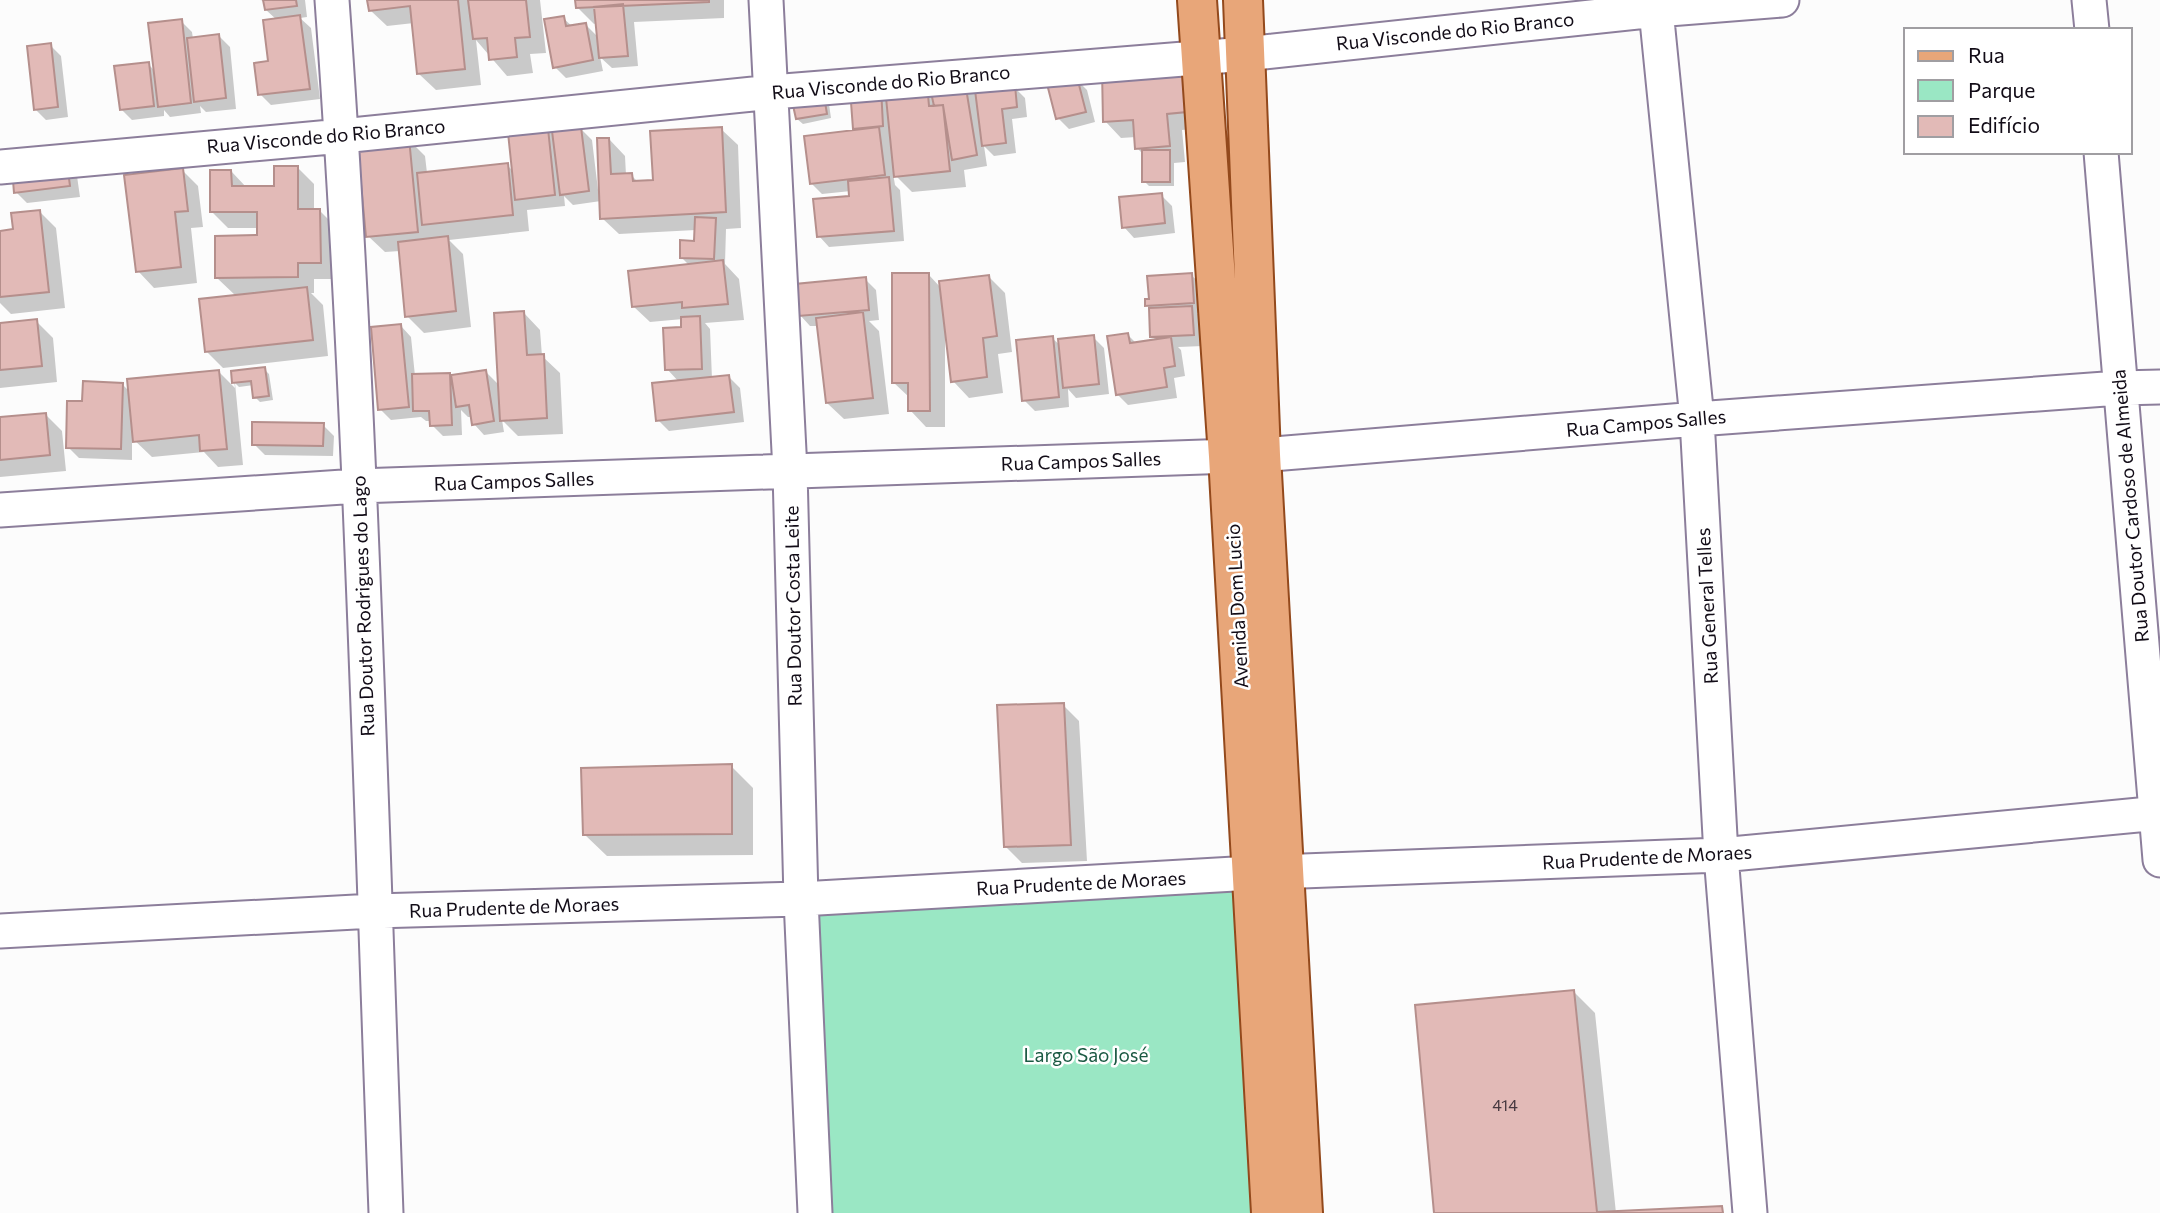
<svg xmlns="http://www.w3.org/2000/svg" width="2160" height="1213" viewBox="0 0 2160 1213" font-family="Commissioner,sans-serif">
	<rect width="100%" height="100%" fill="#fcfcfc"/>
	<path fill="#9ae7c4" d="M 1241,890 L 1260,1213 L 826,1213 L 804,909 Z"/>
	<path fill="#0003" d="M 260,0 L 305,0 L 307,17 L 300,18 L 311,28 L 320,99 L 271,105 L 260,94 L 270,63 L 277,20 L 266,10 L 265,1 Z
		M 369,0 L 540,0 L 546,53 L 530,54 L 533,73 L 507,76 L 476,40 L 481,85 L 436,90 L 419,74 L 414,23 L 387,26 L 370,10 Z
		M 577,0 L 724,0 L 724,18 L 634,22 L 638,66 L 612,68 L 600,57 L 603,71 L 566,78 L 555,67 L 563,18 L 573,27 L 585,24 L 599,38 L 598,23 L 594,24 L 577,7 Z
		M 181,21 L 192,32 L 193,39 L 219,36 L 230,47 L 236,109 L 206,112 L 200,106 L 201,113 L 170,117 L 164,110 L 164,116 L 132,120 L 121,109 L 148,64 L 155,71 Z
		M 50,45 L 61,56 L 68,117 L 46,120 L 35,109 Z
		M 1183,64 L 1203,128 L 1182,130 L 1185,162 L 1174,163 L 1174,186 L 1149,186 L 1144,181 L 1144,155 L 1137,148 L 1136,137 L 1121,138 L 1105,121 Z
		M 1076,79 L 1087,90 L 1095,122 L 1069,129 L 1058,118 Z
		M 965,84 L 977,96 L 1014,87 L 1025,98 L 1027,117 L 1012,119 L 1016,153 L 994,156 L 984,146 L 987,166 L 964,170 L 966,187 L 912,192 L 893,173 L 895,185 L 900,190 L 904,241 L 829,247 L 819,236 L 851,197 L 851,191 L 822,194 L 811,183 L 855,132 L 852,91 Z
		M 828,97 L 831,118 L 803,124 L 797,119 Z
		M 509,124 L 581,129 L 592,140 L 598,190 L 601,190 L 609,139 L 625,156 L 626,175 L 631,175 L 638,182 L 655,181 L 721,129 L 738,145 L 741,228 L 726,229 L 725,264 L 739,279 L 744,320 L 705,323 L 710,329 L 712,379 L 729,377 L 740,388 L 744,422 L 669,431 L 658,420 L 679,382 L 667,369 L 683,329 L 683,319 L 650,322 L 633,306 L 690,266 L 681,257 L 696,242 L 696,230 L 619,234 L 602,218 L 601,201 L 573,205 L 564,196 L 565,206 L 527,210 L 529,231 L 449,240 L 463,254 L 471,327 L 424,333 L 407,316 L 400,251 L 385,252 L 368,236 L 408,139 L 425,156 L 427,173 L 507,165 L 513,171 Z
		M 297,167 L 314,184 L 314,211 L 319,210 L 336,227 L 336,279 L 314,279 L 314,293 L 311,293 L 323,305 L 328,356 L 223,368 L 207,352 L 236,296 L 217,278 L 259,237 L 259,228 L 228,228 L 212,212 L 231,171 L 247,188 L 276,188 Z
		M 14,170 L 77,176 L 80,197 L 27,203 L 16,192 Z
		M 182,170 L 198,186 L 203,227 L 191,228 L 197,283 L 154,288 L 138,271 Z
		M 1161,195 L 1172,206 L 1175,233 L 1134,238 L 1124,227 Z
		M 40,212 L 56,228 L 65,308 L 11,314 L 0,303 L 0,233 L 15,231 Z
		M 929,275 L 941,288 L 989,277 L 1005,293 L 1012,352 L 998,354 L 1003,393 L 969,398 L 953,381 L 948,339 L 945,339 L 945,427 L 926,427 L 910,410 L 910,398 L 893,382 Z
		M 1191,275 L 1202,285 L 1204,313 L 1197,313 L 1203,319 L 1204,346 L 1178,347 L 1181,350 L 1185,376 L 1174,378 L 1177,398 L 1128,405 L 1117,394 L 1128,335 L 1137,344 L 1157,341 L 1152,336 L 1151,310 L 1147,305 Z
		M 865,279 L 876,290 L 879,320 L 869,321 L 879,331 L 889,414 L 844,419 L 827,403 L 818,326 L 810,326 L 800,315 Z
		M 524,313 L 540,330 L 542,356 L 560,373 L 563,434 L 518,436 L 502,420 L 504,432 L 484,435 L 474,424 L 473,417 L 468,417 L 461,410 L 462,435 L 443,436 L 432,425 L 432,421 L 426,421 L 421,417 L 391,420 L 380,409 L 401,326 L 411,337 L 415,376 L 449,375 L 452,377 L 485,371 L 500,386 Z
		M 36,321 L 53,338 L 57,382 L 0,388 L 0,325 Z
		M 1093,337 L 1104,348 L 1109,394 L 1076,398 L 1068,389 L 1069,407 L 1035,411 L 1024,400 L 1052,338 L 1061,346 Z
		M 264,369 L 269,374 L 273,400 L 260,402 L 255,397 L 254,385 L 239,387 L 235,383 L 243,465 L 218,467 L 204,452 L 152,457 L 132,438 L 132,460 L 79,458 L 68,447 L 84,403 L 123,385 L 130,392 L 219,372 L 235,388 L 233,373 Z
		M 46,415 L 62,431 L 66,471 L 0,477 L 0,419 Z
		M 323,425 L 334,436 L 333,456 L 265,455 L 254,444 Z
		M 1063,705 L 1079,721 L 1087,861 L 1022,863 L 1006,847 Z
		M 731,766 L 753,788 L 753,855 L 607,856 L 585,835 Z
		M 1573,991 L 1595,1013 L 1616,1213 L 1435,1213 Z"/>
	<path fill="#e2bab7" stroke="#b58f8c" stroke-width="2" d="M 263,0 L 296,0 L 297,6 L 265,10 Z
		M 367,0 L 458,0 L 465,69 L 417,74 L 410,6 L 369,11 Z
		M 468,0 L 526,0 L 530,37 L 515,38 L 517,57 L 489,60 L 487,38 L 473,39 Z
		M 575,0 L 709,0 L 709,2 L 576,8 Z
		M 623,4 L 628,56 L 599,58 L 594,7 Z
		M 300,15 L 310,89 L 258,95 L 254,63 L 268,61 L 263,20 Z
		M 564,16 L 566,26 L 586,23 L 593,60 L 553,68 L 544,19 Z
		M 182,19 L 191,103 L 158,107 L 148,23 Z
		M 219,34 L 226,98 L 194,102 L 187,38 Z
		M 51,43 L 58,107 L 34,110 L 27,46 Z
		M 149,62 L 154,106 L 120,110 L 114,66 Z
		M 1184,62 L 1187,112 L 1167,114 L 1170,146 L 1135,149 L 1133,120 L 1103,122 L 1102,70 Z
		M 1077,77 L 1086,112 L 1056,119 L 1047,84 Z
		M 965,82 L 977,155 L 952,160 L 943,105 L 934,106 L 930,88 Z
		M 927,83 L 929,106 L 943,105 L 950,171 L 894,177 L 885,88 Z
		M 1015,85 L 1017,107 L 1002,109 L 1006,143 L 982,146 L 975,90 Z
		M 881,87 L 883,126 L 853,129 L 850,89 Z
		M 823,90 L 827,114 L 796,119 L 791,96 Z
		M 547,119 L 555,195 L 515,200 L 507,123 Z
		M 581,127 L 589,191 L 560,195 L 552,131 Z
		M 722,127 L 726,212 L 600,219 L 597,138 L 609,138 L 611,174 L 632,173 L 633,181 L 653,180 L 650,131 Z
		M 879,127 L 885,175 L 810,184 L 804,136 Z
		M 409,138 L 418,232 L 366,237 L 357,142 Z
		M 1142,150 L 1170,150 L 1170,182 L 1142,182 Z
		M 67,163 L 70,186 L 14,193 L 12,168 Z
		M 508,163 L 513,215 L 422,225 L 417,173 Z
		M 274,166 L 298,166 L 298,209 L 320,209 L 321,263 L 298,263 L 298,277 L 215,278 L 215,236 L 257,235 L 257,212 L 210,212 L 210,170 L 231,170 L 232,186 L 274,186 Z
		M 183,168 L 188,211 L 175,212 L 181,267 L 136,272 L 124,175 Z
		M 889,177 L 894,231 L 817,237 L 813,199 L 849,196 L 848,181 Z
		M 1162,193 L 1165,223 L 1122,228 L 1119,197 Z
		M 40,210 L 49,292 L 0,297 L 0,231 L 13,229 L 11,213 Z
		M 695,217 L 716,218 L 714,259 L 680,258 L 680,240 L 694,241 Z
		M 448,236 L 456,311 L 405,317 L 398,242 Z
		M 723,260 L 728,304 L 682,308 L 682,302 L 632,307 L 628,271 Z
		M 892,273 L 929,273 L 930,411 L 908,411 L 908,383 L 892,383 Z
		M 1192,273 L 1194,303 L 1145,306 L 1145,299 L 1149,299 L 1147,276 Z
		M 989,275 L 997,336 L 983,338 L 987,377 L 951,382 L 939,281 Z
		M 866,277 L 869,310 L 798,316 L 795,284 Z
		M 307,287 L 313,340 L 205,352 L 199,299 Z
		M 1192,306 L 1194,335 L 1150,337 L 1149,308 Z
		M 524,311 L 527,355 L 544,354 L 547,418 L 500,421 L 494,313 Z
		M 863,312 L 873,398 L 826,403 L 816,318 Z
		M 700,316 L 702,369 L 665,370 L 663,328 L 681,327 L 681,317 Z
		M 37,319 L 42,366 L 0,370 L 0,323 Z
		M 401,324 L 409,407 L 378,410 L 371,327 Z
		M 1128,333 L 1130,343 L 1171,337 L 1175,366 L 1164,368 L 1167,387 L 1116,395 L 1107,336 Z
		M 1094,335 L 1099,384 L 1063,388 L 1058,339 Z
		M 1053,336 L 1059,397 L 1022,401 L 1016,340 Z
		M 265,367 L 269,396 L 253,398 L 251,381 L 232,383 L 231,371 Z
		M 219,370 L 227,449 L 200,451 L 199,435 L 133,442 L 127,379 Z
		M 486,370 L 494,421 L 472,425 L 469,405 L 456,407 L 451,375 Z
		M 450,373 L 452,425 L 430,426 L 429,411 L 413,411 L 412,374 Z
		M 729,375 L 734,412 L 656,421 L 652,383 Z
		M 83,381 L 123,383 L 121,449 L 66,448 L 67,401 L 82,401 Z
		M 46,413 L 50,455 L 0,460 L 0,417 Z
		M 252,422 L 324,423 L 323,446 L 252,445 Z
		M 1064,703 L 1071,845 L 1004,847 L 997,705 Z
		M 732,764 L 732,834 L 583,835 L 581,768 Z
		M 1574,990 L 1597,1212 L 1722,1206 L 1723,1213 L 1434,1213 L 1415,1005 Z"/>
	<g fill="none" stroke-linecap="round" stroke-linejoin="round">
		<defs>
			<path id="minor" d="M 332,0 C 361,404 371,809 386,1213
				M 766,0 L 790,471 L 801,899 L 815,1213
				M 1655,0 L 1697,419 L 1721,855 L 1750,1213
				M 2089,0 L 2092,30
				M 2101,152 L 2160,860
				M 0,167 L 342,136 L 772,92 L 1246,54 L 1656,10 L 1782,0
				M 0,510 L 358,486 L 1261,455 L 1697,419 L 2119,388 L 2160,387
				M 0,931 L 374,911 L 801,899 L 1252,873 L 1721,855 L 2160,813"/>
			<path id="major" d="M 1197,0 L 1228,456 L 1271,1213
				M 1243,0 L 1261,455 L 1303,1213"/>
		</defs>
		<use href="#minor" stroke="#8c7e9b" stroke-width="37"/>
		<use href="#major" stroke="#93491c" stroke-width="42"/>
		<use href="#minor" stroke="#fff" stroke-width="33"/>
		<use href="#major" stroke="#e8a679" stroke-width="38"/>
	</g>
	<g text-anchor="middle" stroke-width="5" stroke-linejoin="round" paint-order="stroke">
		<g font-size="16" fill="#46383f">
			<text x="1505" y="1111">414</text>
		</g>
		<g font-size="19" fill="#120c17" stroke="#fff">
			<text transform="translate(1455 31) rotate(-6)" y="7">Rua Visconde do Rio Branco</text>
			<text transform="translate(891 82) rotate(-5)" y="7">Rua Visconde do Rio Branco</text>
			<text transform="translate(326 136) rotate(-5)" y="7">Rua Visconde do Rio Branco</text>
			<text transform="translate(1646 423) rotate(-5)" y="7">Rua Campos Salles</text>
			<text transform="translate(1081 461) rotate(-2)" y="7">Rua Campos Salles</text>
			<text transform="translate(514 481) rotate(-2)" y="7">Rua Campos Salles</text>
			<text transform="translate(2130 506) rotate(-95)" y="7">Rua Doutor Cardoso de Almeida</text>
			<text transform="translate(363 606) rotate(-92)" y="7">Rua Doutor Rodrigues do Lago</text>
			<text transform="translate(793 606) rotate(-91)" y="7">Rua Doutor Costa Leite</text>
			<text transform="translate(1237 606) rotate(-93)" y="7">Avenida Dom Lucio</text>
			<text transform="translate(1707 606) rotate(-93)" y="7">Rua General Telles</text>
			<text transform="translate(1647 857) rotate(-3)" y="7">Rua Prudente de Moraes</text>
			<text transform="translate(1081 883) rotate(-3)" y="7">Rua Prudente de Moraes</text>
			<text transform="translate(514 907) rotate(-2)" y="7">Rua Prudente de Moraes</text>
		</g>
		<g font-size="19" fill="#1b5a43" stroke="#fff">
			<text x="1086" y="1062">Largo São José</text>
		</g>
	</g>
	<rect x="1904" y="28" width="228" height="126" fill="#ffffff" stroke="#a09ea2" stroke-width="2"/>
	<rect x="1918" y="51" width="35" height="10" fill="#e8a679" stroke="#a09ea2" stroke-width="2"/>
	<text x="1968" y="63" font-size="21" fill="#120c17">Rua</text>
	<rect x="1918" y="80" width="35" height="21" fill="#9ae7c4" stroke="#a09ea2" stroke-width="2"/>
	<text x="1968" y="98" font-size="21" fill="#120c17">Parque</text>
	<rect x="1918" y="116" width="35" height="21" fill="#e2bab7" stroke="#a09ea2" stroke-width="2"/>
	<text x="1968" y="133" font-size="21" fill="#120c17">Edifício</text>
</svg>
